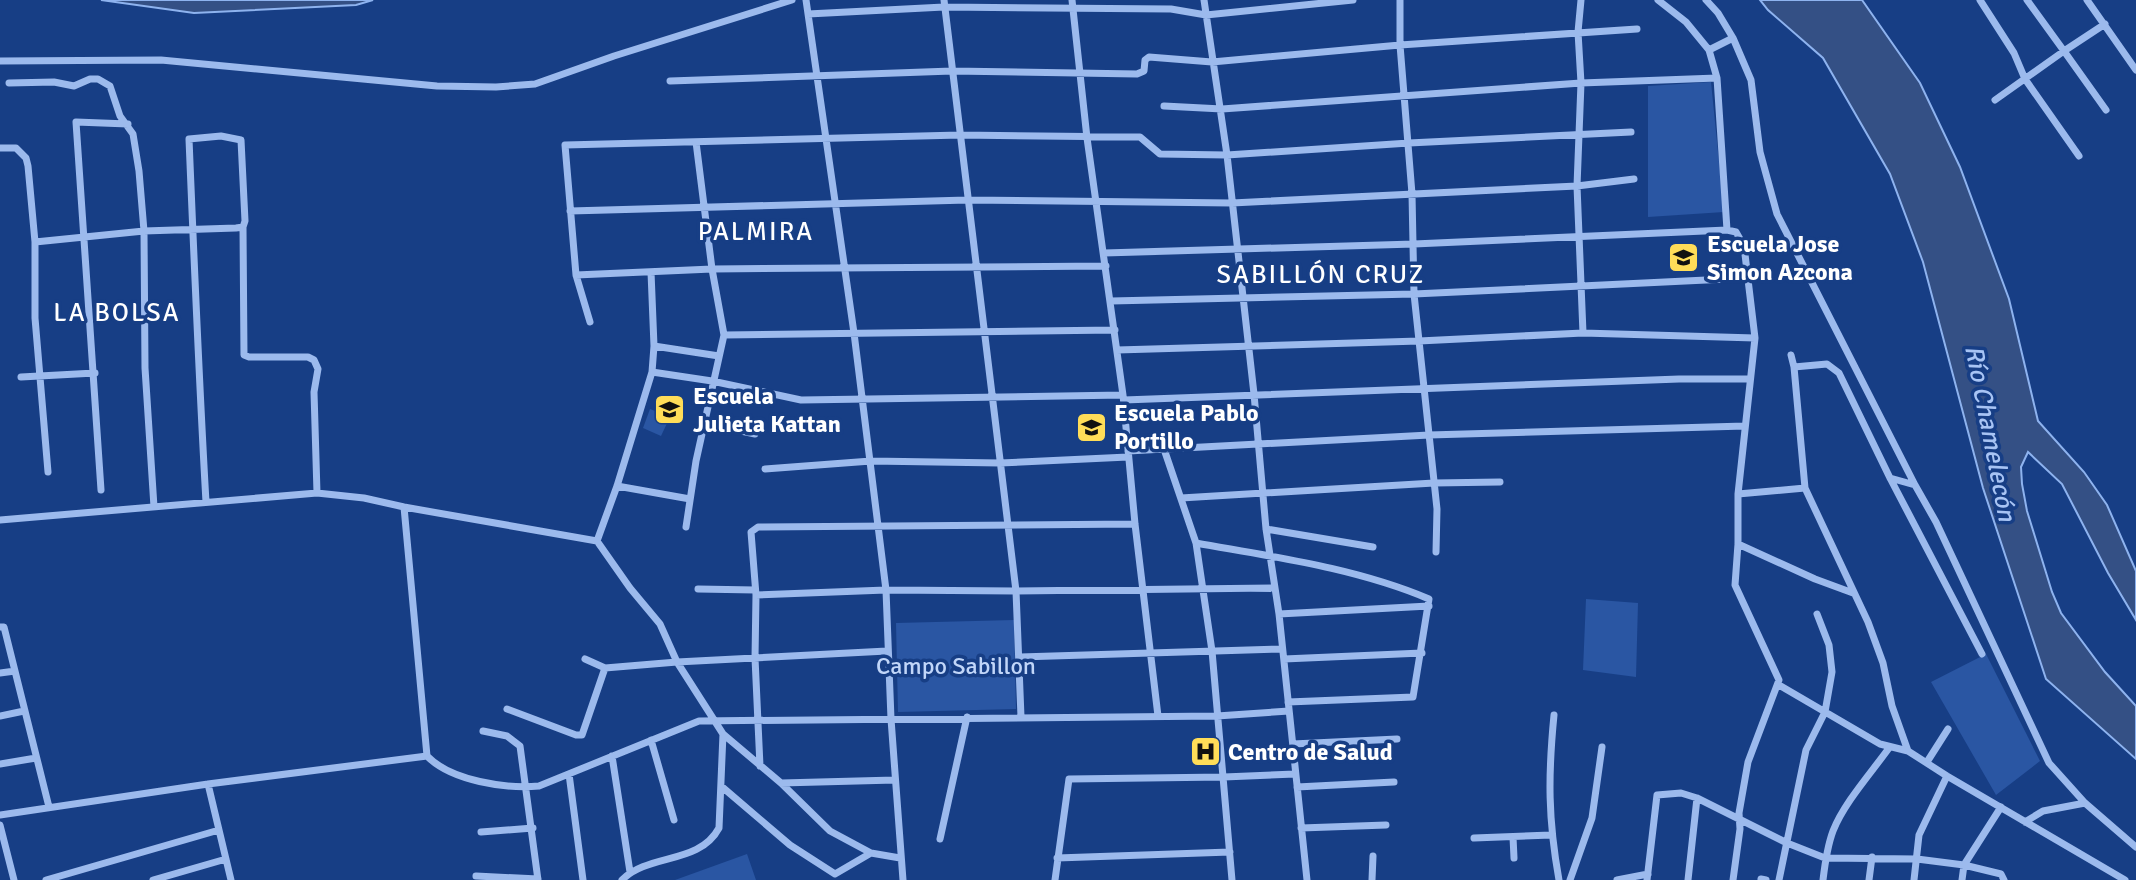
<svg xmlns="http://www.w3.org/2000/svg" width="2136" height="880" viewBox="0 0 2136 880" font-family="Signika,sans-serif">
	<rect width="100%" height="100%" fill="#173e85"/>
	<path fill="#2a56a3" d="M 1711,82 L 1724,212 L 1648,217 L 1648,86 Z
		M 650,409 L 670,417 L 661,436 L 643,428 Z
		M 1586,599 L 1638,603 L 1636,677 L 1583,670 Z
		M 1014,620 L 1016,709 L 898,712 L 896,623 Z
		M 1986,654 L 2040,761 L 1996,795 L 1931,682 Z
		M 747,854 L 756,880 L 675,880 Z"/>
	<path fill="#345085" stroke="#8eb3ef" stroke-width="2" d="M 101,0 L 373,0 L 356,5 L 194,13 Z
		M 1760,0 L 1862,0 L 1920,83 L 1960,167 L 2009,299 L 2038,421 L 2084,472 L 2107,505 L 2136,571 L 2136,620 L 2108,573 L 2062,484 L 2028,452 L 2021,467 L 2022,484 L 2027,511 L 2052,592 L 2061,613 L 2105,672 L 2136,706 L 2136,759 L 2046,679 L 1983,488 L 1923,262 L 1890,174 L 1823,58 L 1768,10 Z"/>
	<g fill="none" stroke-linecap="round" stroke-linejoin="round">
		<path stroke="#9cbaed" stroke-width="7" d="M 806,0 L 854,333 L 886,590 L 891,719 L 903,880
			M 944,0 L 1016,591 L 1021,717
			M 1072,0 L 1087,138 L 1123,395 L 1135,524 L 1158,716
			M 1204,0 L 1227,155 L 1254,394 L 1266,529 L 1279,614 L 1307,880
			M 1400,0 L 1400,45 L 1412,194 L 1414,294 L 1437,509 L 1436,552
			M 1581,0 L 1578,32 L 1581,83 L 1577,186 L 1583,333
			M 1658,0 L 1686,22 L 1709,50 L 1717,78 L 1727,230
			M 1706,0 L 1718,13 L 1733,38
			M 1980,0 L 2014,53 L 2025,79 L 2079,156
			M 2027,0 L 2064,51 L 2105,24
			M 2087,0 L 2136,70
			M 808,14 L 944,7 L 1171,9 L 1206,15 L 1353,0
			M 1709,50 L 1733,38 L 1751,80 L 1760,152 L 1777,214 L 1915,485
			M 0,61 L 161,60 L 437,86 L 496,87 L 535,84 L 614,56 L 792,0
			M 670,81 L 952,71 L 1137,74 L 1144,71 L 1145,60 L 1149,57 L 1212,62 L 1400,45 L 1637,29
			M 9,83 L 54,82 L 74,86 L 90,79 L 98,79 L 110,86 L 120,116 L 133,134 L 139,171 L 144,231 L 35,242
			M 1995,100 L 2064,51 L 2106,110
			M 1164,106 L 1222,109 L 1581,83 L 1717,78
			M 0,148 L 16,148 L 26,158 L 28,166 L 35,242 L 35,318 L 48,472
			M 570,211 L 967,200 L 1232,203 L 1577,186 L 1634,179
			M 243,227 L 244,355 L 249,357 L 308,357 L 314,360 L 318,369 L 314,392 L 317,493
			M 1104,253 L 1414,244 L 1727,230 L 1736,232 L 1744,246 L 1755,338 L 1738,494 L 1738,544 L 1735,585 L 1779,680 L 1748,762 L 1739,813 L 1740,829 L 1733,880
			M 576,275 L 712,269 L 1106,266
			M 1111,301 L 1414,294 L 1748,278
			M 590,322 L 576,275 L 565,145 L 960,135 L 1134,137 L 1140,137 L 1160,154 L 1227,155 L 1409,143 L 1631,132
			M 724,335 L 1115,330
			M 654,346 L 719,356
			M 1117,350 L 1419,341 L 1583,333 L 1755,338
			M 1791,355 L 1794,367 L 1805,488 L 1868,622 L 1883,663 L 1892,706 L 1908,751
			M 1794,367 L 1827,364 L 1839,373 L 1890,478 L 1982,654
			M 652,372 L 712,381 L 801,400 L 1123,395
			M 21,377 L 95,373
			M 1124,400 L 1679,379 L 1750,379
			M 704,423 L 755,434
			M 1164,449 L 1196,543 L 1212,651 L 1232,880
			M 1128,451 L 1429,435 L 1745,426
			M 765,469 L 871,461 L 1000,463 L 1128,457
			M 1890,478 L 1915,485 L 1936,522 L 2049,763 L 2085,803 L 2136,847
			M 617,486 L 690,499
			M 101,490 L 76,122 L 128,124
			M 1738,494 L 1805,488
			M 1181,498 L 1434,483 L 1500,482
			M 154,507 L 145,368 L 144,231 L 236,228 L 243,227 L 245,221 L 241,140 L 221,136 L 189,139 C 194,260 199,381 206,502
			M 404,507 L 427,756 C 451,781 506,789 539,786 L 699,721 L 1217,716 L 1289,711
			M 0,520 L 317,493 L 364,498 L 404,507 L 597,541 L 630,588 L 660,624 L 677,662 L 723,734 L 719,828 C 699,865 649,853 622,880
			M 1135,524 L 758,527 L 751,532 L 756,595 L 886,590 L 1016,591 L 1275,588
			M 686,527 L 696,461 L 724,335 L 712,269 L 696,142
			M 1266,529 L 1373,547
			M 597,541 L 617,486 L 652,372 L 654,346 L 651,272
			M 1196,543 C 1274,557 1356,568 1429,599 L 1413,697 L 1288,702
			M 1738,544 L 1815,579 L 1853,593
			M 698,589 L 755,590
			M 756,595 L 755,658 L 760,766
			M 1279,614 L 1429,606
			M 0,627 L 4,627 L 49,807
			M 1020,657 L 1282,649
			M 585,659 L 605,668 L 677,662 L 887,651
			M 1284,659 L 1422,653
			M 0,673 L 15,671
			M 1779,685 L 1880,744 L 1908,751 L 1947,776 L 2125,880
			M 507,709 L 576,735 L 582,735 L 605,668
			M 1554,715 C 1548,776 1548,819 1559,880
			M 0,716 L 24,711
			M 483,731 L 507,736 L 520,746 L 538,880
			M 723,734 L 781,783 L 830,831 L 871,853
			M 651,740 L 674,820
			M 1293,744 L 1397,739
			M 612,756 L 630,872
			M 1927,762 L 1948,729
			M 0,764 L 36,758
			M 569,774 L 583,880
			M 781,783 L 895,780
			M 208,784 L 231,880
			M 721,786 L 790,845 L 835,874 L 871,853 L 900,858
			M 1297,787 L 1394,782
			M 0,815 L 208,784 L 427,756
			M 2025,822 L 2043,811 L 2085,803
			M 0,825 L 14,880
			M 1301,828 L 1386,825
			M 481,832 L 533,828
			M 1513,837 L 1514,858
			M 1474,838 L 1551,835
			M 940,839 L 967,717
			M 1057,858 L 1230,852
			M 476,876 L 538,879
			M 1761,879 L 1766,880
			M 46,880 L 219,830
			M 153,880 L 226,859
			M 1055,880 L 1069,779 L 1224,777 L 1295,774
			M 1372,880 L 1373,856
			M 1570,880 L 1592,818 L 1602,747
			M 1617,880 L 1648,874
			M 1647,880 L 1657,795 L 1681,793 L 1697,798 L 1787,843 L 1825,858 L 1917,859 L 1964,865 L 2001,874 L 2004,880
			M 1688,880 L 1697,798
			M 1779,880 L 1806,750 L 1825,712 L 1832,672 L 1829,645 L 1817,614
			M 1823,880 C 1825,863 1827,847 1833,831 C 1844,803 1871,773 1889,748
			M 1869,880 L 1872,857
			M 1914,880 L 1919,835 L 1947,776
			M 1962,880 L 1964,865 L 2001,807"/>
	</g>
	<defs>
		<symbol id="school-square" viewBox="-11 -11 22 22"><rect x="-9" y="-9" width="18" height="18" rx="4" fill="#ffdd58" stroke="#173e85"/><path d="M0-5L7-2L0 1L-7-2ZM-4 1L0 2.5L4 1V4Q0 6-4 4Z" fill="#111"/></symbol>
		<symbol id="hospital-square" viewBox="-11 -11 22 22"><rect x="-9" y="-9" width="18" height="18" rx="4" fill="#ffdd58" stroke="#173e85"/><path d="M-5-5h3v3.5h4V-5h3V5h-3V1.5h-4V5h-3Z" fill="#111"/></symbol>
	</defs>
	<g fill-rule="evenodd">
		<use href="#school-square" x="1666" y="240" width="35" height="35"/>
		<use href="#school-square" x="652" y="392" width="35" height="35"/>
		<use href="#school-square" x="1074" y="410" width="35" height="35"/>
		<use href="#hospital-square" x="1188" y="734" width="35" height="35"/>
	</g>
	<g text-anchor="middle" stroke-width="7" stroke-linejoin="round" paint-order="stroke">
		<g font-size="24" font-weight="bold" fill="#fff" stroke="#173e85" text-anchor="start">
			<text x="1707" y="252">Escuela Jose<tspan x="1707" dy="28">Simon Azcona</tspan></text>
			<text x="693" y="404">Escuela<tspan x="693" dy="28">Julieta Kattan</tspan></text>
			<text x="1114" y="421">Escuela Pablo<tspan x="1114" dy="28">Portillo</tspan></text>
			<text x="1228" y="760">Centro de Salud</text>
		</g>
		<g font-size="24" fill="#c1d6f9" stroke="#173e85">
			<text x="956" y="674">Campo Sabillon</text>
		</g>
		<g font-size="26" letter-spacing="2" fill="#fff" stroke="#173e85">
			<text x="756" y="240">PALMIRA</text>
			<text x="1321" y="283">SABILLÓN CRUZ</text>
			<text x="117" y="321">LA BOLSA</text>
		</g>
		<g font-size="26" font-style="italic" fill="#a8c4f4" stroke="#173e85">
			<text transform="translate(1991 433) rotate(79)" y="9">Río Chamelecón</text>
		</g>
	</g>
</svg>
